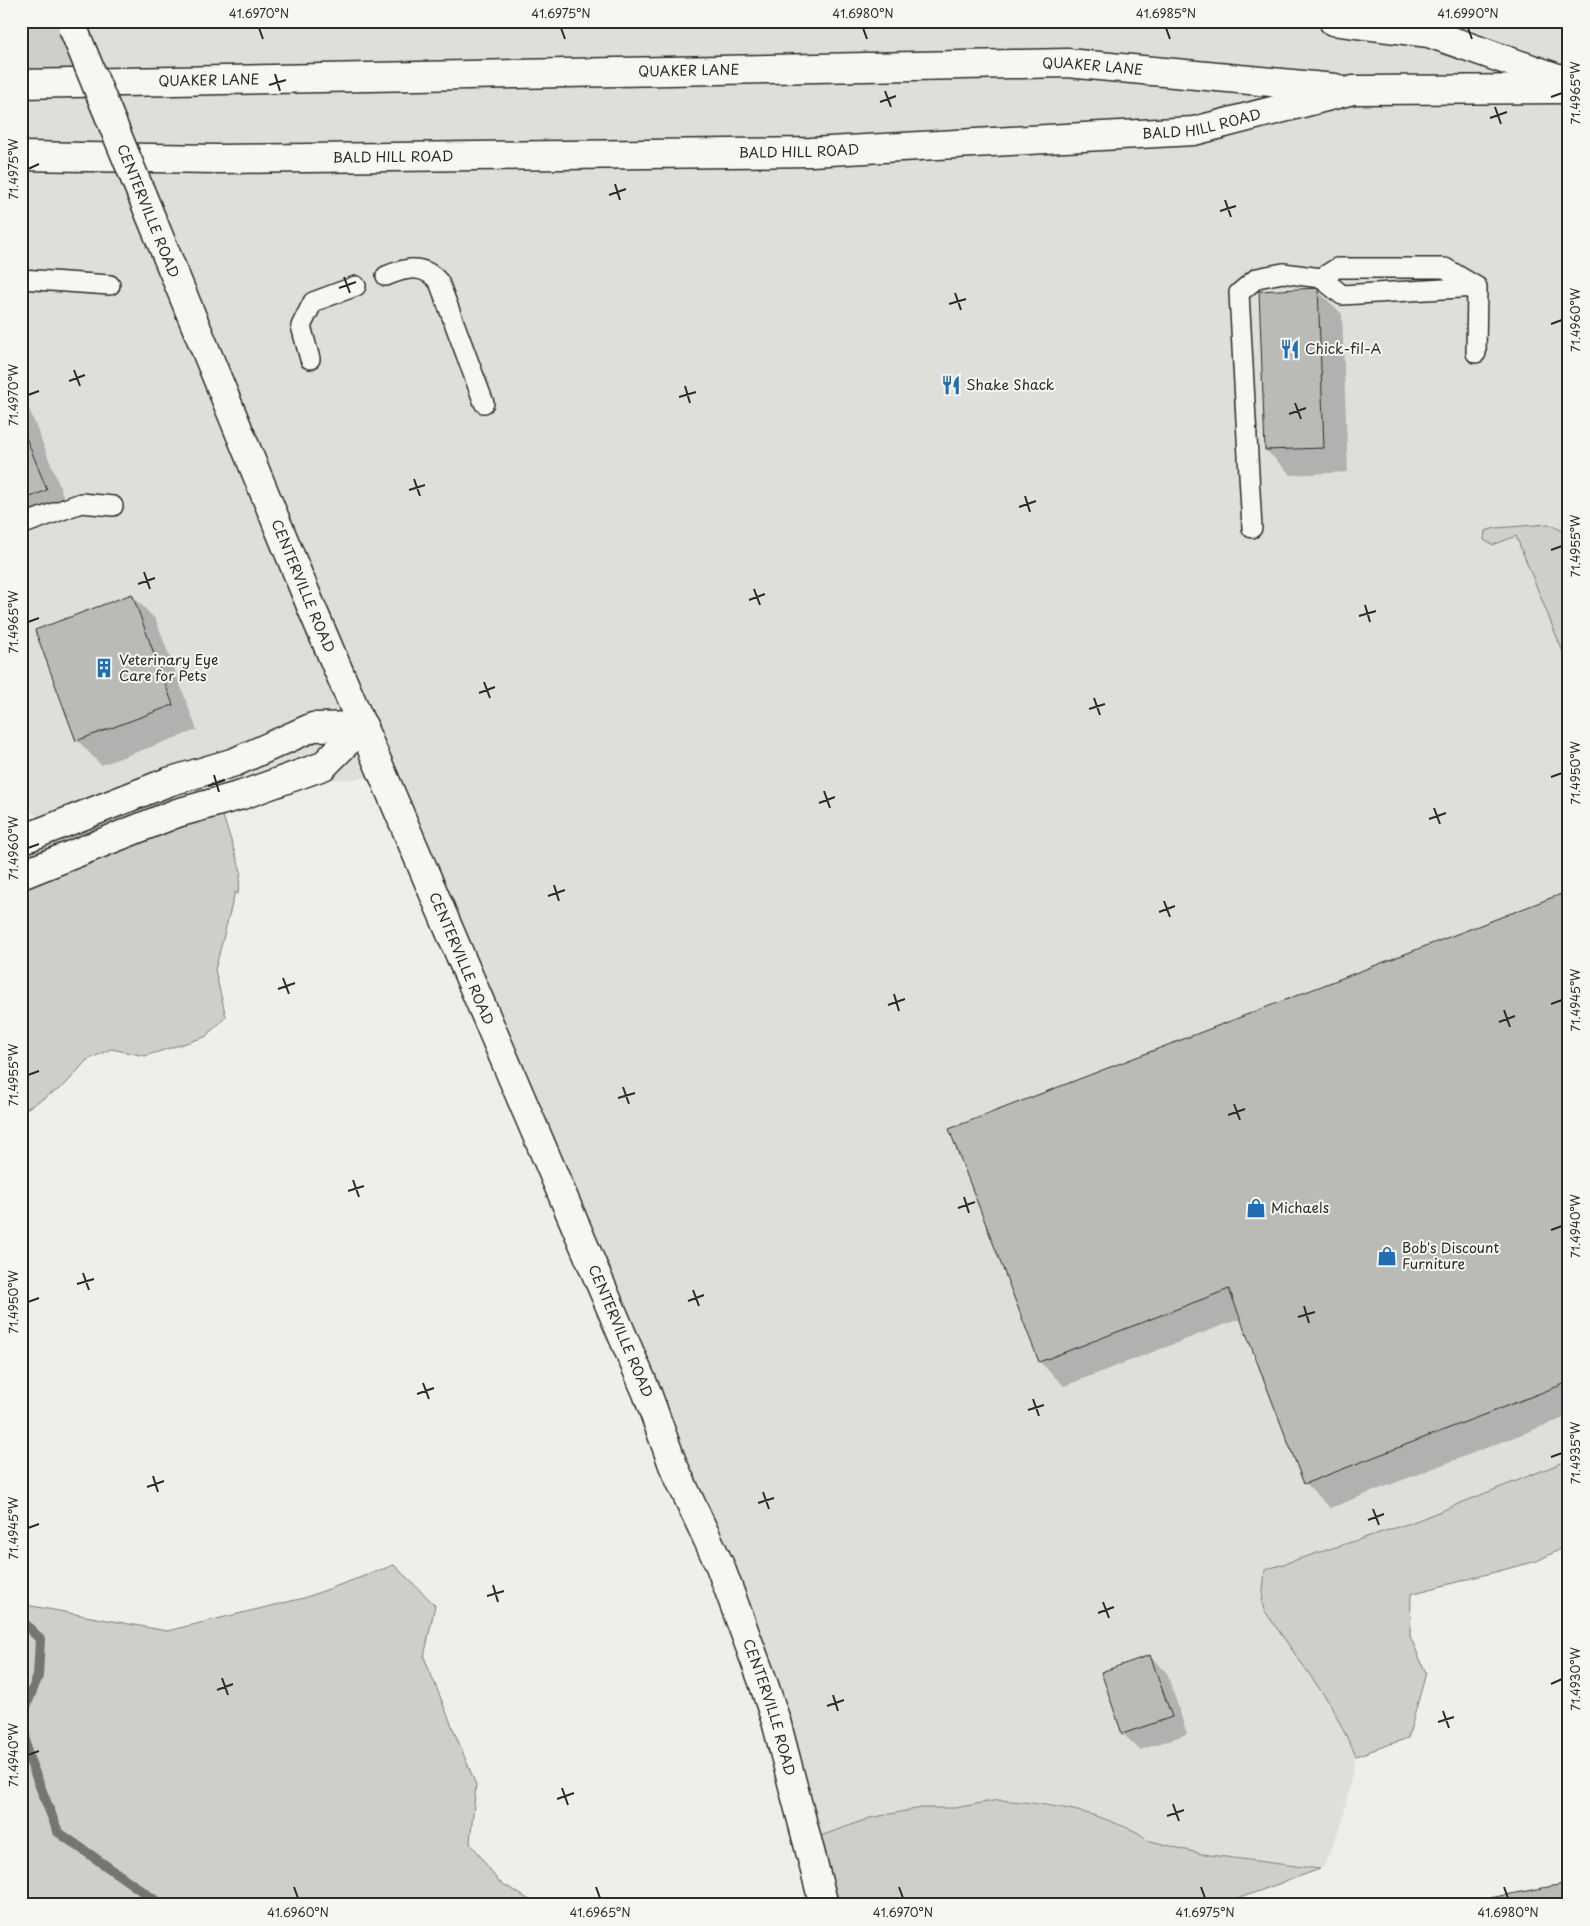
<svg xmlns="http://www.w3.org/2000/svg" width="1590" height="1926" viewBox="0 0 1590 1926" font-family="'Playpen Sans',sans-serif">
	<rect width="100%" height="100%" fill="#eeeeea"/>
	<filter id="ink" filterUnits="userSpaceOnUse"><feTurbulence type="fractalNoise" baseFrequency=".02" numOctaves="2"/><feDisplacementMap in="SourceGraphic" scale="10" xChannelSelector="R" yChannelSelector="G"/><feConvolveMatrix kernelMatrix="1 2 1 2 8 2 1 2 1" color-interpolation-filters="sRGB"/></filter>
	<g filter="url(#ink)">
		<path fill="#dededb" d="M 68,21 L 1569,21 L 1569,1460 L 1413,1522 L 1265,1570 L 1264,1610 L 1331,1705 L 1356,1754 L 1342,1823 L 1323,1868 L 1202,1854 L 1147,1840 L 1141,1834 L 1099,1816 L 1045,1803 L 998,1800 L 955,1808 L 921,1808 L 870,1818 L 807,1841 L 753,1658 L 382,775 L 365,778 L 290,782 L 21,877 L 21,839 L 51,828 L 21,804 L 21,80 Z"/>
		<path fill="#cececa" stroke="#7c7c7a" d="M 21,21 L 68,21 L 89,79 L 21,80 Z
			M 1549,524 L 1563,531 L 1568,544 L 1569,667 L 1516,536 L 1493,545 L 1484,540 L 1485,531 L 1496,528 Z
			M 219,804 L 241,871 L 238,894 L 235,892 L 215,970 L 226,1017 L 205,1037 L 145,1056 L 111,1049 L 87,1060 L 64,1086 L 21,1112 L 21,877 Z
			M 1569,1460 L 1569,1545 L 1537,1561 L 1411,1594 L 1410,1636 L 1426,1673 L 1408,1738 L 1356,1756 L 1331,1705 L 1264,1610 L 1262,1603 L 1265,1570 L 1413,1522 Z
			M 394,1565 L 435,1605 L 424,1657 L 476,1785 L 470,1842 L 498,1881 L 538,1905 L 21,1905 L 21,1604 L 167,1631 L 304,1598 Z
			M 998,1800 C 1040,1803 1081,1808 1120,1825 C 1130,1829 1140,1832 1147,1840 L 1202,1854 L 1320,1869 L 1237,1899 L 1233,1905 L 826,1905 L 807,1841 L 870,1818 L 921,1808 L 955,1808 Z"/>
		<path fill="#0003" d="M 1317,290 L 1342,314 L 1348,472 L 1291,475 L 1266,450 Z
			M 21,402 L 30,411 L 71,515 L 21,535 Z
			M 132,595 L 156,620 L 197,730 L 101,765 L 77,740 Z
			M 1569,892 L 1569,1416 L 1330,1508 L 1306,1483 L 1242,1318 L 1064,1386 L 1040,1362 Z
			M 1150,1656 L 1167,1673 L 1187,1734 L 1140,1750 L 1123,1734 Z"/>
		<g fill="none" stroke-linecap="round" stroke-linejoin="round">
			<path stroke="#757573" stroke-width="10" d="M 21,1620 L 40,1639 L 38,1676 L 23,1714 L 27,1753 L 58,1832 L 162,1905"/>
		</g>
		<path fill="#babab7" stroke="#2b2b2b" d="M 1318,288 L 1324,448 L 1265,450 L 1259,291 Z
			M 21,425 L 47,490 L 21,501 Z
			M 132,594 L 173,705 L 76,741 L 35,630 Z
			M 1569,891 L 1569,1382 L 1304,1484 L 1229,1289 L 1039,1362 L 949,1129 Z
			M 1150,1655 L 1172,1717 L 1122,1734 L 1101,1672 Z
			M 1569,1883 L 1569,1905 L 1491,1905 L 1489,1898 Z"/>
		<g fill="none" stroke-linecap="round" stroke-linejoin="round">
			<defs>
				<path id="lane" d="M 386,276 C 406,268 423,263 439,282 L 484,403
					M 1321,278 L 1337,268 L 1445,268 L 1477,287
					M 21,279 L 110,285
					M 310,359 L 301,326 L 313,302 L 356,286
					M 21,525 L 81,503 L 113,506
					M 1252,528 L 1239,293 L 1257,278 L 1283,273 L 1321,278 L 1342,295 L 1477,287 L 1476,353"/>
				<g id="primary">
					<path d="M 1333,21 L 1429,33 L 1569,82"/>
					<path id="s1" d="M 21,84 L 1067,63 L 1335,88"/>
					<path id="s2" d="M 21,156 L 217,159 L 811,152 L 1194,131 L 1353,90 L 1569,89"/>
					<path id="s3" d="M 141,193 L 313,611 L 647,1393 L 673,1465 L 720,1566 L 762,1679 L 776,1721 L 824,1905"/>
					<path d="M 21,840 L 168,782 L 235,762 L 313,727 L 363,726"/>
					<path d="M 21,875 L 177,813 L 242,795 L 323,766 L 363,726"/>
				</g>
			</defs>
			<use href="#lane" stroke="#2b2b2b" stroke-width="22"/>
			<use href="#primary" stroke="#2b2b2b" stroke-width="31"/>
			<use href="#lane" stroke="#f6f6f2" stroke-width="19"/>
			<use href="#primary" stroke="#f6f6f2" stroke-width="28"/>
			<defs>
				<path id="primary-bridge" d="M 73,28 L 141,193"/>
			</defs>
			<use href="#primary-bridge" stroke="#2b2b2b" stroke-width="31" stroke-linecap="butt"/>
			<use href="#primary-bridge" stroke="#f6f6f2" stroke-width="28"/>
		</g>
	</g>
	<path fill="none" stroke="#2b2b2b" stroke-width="2" d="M 259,28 L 263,39M 561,28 L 565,39M 863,28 L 867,39M 1166,28 L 1170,39M 1468,28 L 1472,39M 275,74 L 280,91M 269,85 L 286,80M 885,91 L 891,107M 1551,97 L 1562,93M 880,102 L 896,96M 1495,107 L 1501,124M 1490,118 L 1507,112M 28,169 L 39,164M 615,184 L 620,200M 609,195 L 626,189M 1225,200 L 1231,217M 1220,211 L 1236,206M 344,277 L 350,293M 339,288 L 356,282M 955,293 L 961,310M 949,304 L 966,299M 1551,324 L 1562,320M 74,370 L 80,386M 69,381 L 85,375M 685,386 L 690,403M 28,395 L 39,391M 679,397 L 696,392M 1295,403 L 1301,419M 1289,414 L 1306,408M 414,479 L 420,496M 409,490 L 425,485M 1025,496 L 1030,512M 1019,507 L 1036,501M 1551,550 L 1562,546M 144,572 L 150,589M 138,584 L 155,578M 754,589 L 760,605M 749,600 L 765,594M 1365,605 L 1370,622M 1359,616 L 1376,611M 28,622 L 39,618M 484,682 L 490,698M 479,693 L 495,687M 1094,698 L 1100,715M 1089,709 L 1105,704M 214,775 L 219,792M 1551,777 L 1562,773M 208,786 L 225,780M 824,791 L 830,808M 819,803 L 835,797M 1434,808 L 1440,824M 1429,819 L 1446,813M 28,848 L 39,844M 554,885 L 559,901M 548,896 L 565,890M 1164,901 L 1170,917M 1159,912 L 1175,906M 283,978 L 289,994M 278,989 L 295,983M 894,994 L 899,1011M 1551,1004 L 1562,1000M 888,1005 L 905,999M 1504,1010 L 1510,1027M 1499,1022 L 1515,1016M 28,1075 L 39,1071M 623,1087 L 629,1104M 618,1098 L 635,1093M 1234,1104 L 1240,1120M 1228,1115 L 1245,1109M 353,1180 L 359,1197M 348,1191 L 364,1186M 964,1197 L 969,1213M 958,1208 L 975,1202M 1551,1230 L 1562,1226M 83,1273 L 89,1290M 77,1284 L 94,1279M 693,1290 L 699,1306M 688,1301 L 704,1295M 28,1302 L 39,1298M 1304,1306 L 1309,1323M 1298,1317 L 1315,1312M 423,1383 L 429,1399M 417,1394 L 434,1388M 1033,1399 L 1039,1416M 1028,1410 L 1044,1405M 1551,1457 L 1562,1453M 153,1476 L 158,1492M 147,1487 L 164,1481M 763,1492 L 769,1509M 758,1503 L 774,1498M 1373,1509 L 1379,1525M 1368,1520 L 1384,1514M 28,1528 L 39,1524M 493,1585 L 498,1602M 487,1596 L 504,1591M 1103,1602 L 1109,1618M 1098,1613 L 1114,1607M 222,1678 L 228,1695M 1551,1684 L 1562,1679M 217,1690 L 233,1684M 833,1695 L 838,1711M 827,1706 L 844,1700M 1443,1711 L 1449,1728M 1438,1722 L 1454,1717M 28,1755 L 39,1751M 562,1788 L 568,1805M 557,1799 L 574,1793M 1173,1804 L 1179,1821M 1167,1816 L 1184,1810M 294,1887 L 298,1898M 596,1887 L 600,1898M 899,1887 L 903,1898M 1201,1887 L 1205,1898M 1504,1887 L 1508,1898"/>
	<defs>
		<symbol id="restaurant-bare" viewBox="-9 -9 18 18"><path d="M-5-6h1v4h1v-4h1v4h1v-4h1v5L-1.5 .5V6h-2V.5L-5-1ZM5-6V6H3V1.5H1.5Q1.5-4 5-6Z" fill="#1f6fb2" stroke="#f6f6f2" stroke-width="2.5" paint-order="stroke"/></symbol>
		<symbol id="building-bare" viewBox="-9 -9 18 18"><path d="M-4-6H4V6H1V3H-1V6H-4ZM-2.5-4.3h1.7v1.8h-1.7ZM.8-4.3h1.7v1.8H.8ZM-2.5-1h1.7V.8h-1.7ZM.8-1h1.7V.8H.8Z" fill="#1f6fb2" stroke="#f6f6f2" stroke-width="2.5" paint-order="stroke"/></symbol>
		<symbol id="shop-bare" viewBox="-9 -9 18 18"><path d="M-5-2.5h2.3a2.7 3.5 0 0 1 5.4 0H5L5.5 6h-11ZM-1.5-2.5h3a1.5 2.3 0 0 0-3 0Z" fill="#1f6fb2" stroke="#f6f6f2" stroke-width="2.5" paint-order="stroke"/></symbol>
	</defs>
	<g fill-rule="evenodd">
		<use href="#restaurant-bare" x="1276" y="335" width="28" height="28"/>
		<use href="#restaurant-bare" x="937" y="371" width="28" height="28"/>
		<use href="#building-bare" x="90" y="654" width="28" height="28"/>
		<use href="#shop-bare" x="1242" y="1194" width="28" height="28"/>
		<use href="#shop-bare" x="1373" y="1242" width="28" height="28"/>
	</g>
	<g text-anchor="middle" stroke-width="4" stroke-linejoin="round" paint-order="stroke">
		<g font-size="14" fill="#2b2b2b" stroke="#f6f6f2">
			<text dy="5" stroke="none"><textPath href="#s1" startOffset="1072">QUAKER LANE</textPath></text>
			<text dy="5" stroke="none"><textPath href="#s1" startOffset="668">QUAKER LANE</textPath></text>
			<text dy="5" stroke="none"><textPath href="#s1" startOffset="188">QUAKER LANE</textPath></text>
			<text dy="5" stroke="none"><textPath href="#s2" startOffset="1182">BALD HILL ROAD</textPath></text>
			<text dy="5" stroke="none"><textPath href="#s2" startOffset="778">BALD HILL ROAD</textPath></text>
			<text dy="5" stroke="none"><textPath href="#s2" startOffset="372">BALD HILL ROAD</textPath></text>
			<text transform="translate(148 211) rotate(68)" y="5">CENTERVILLE ROAD</text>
			<text dy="5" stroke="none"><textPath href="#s3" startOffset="425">CENTERVILLE ROAD</textPath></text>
			<text dy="5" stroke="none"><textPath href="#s3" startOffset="830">CENTERVILLE ROAD</textPath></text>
			<text dy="5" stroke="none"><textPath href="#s3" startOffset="1235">CENTERVILLE ROAD</textPath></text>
			<text dy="5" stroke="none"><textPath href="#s3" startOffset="1640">CENTERVILLE ROAD</textPath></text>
		</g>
		<g font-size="14" fill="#2b2b2b" stroke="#f6f6f2" text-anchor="start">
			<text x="1305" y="354">Chick-fil-A</text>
			<text x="966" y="390">Shake Shack</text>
			<text x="119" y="665">Veterinary Eye<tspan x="119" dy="16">Care for Pets</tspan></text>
			<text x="1271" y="1213">Michaels</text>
			<text x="1402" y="1253">Bob's Discount<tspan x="1402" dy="16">Furniture</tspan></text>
		</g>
	</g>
	<rect width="1590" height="1926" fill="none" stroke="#f6f6f2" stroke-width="55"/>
	<rect x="28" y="28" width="1534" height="1870" fill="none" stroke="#2b2b2b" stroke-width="2"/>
	<g font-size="12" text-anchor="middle" fill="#2b2b2b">
		<text x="259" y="18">41.6970°N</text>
		<text x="561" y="18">41.6975°N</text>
		<text x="863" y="18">41.6980°N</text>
		<text x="1166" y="18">41.6985°N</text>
		<text x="1468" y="18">41.6990°N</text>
		<text transform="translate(1576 93) rotate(-90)" y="4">71.4965°W</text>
		<text transform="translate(14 169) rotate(-90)" y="4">71.4975°W</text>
		<text transform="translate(1576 320) rotate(-90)" y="4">71.4960°W</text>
		<text transform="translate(14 395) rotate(-90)" y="4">71.4970°W</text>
		<text transform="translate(1576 546) rotate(-90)" y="4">71.4955°W</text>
		<text transform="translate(14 622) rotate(-90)" y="4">71.4965°W</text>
		<text transform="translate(1576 773) rotate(-90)" y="4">71.4950°W</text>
		<text transform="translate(14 848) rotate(-90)" y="4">71.4960°W</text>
		<text transform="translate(1576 1000) rotate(-90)" y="4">71.4945°W</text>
		<text transform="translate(14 1075) rotate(-90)" y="4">71.4955°W</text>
		<text transform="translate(1576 1226) rotate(-90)" y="4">71.4940°W</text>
		<text transform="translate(14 1302) rotate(-90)" y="4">71.4950°W</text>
		<text transform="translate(1576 1453) rotate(-90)" y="4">71.4935°W</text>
		<text transform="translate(14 1528) rotate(-90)" y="4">71.4945°W</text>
		<text transform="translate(1576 1679) rotate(-90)" y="4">71.4930°W</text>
		<text transform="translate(14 1755) rotate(-90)" y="4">71.4940°W</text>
		<text x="298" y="1917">41.6960°N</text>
		<text x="600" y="1917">41.6965°N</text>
		<text x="903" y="1917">41.6970°N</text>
		<text x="1205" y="1917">41.6975°N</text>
		<text x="1508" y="1917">41.6980°N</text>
	</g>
</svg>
